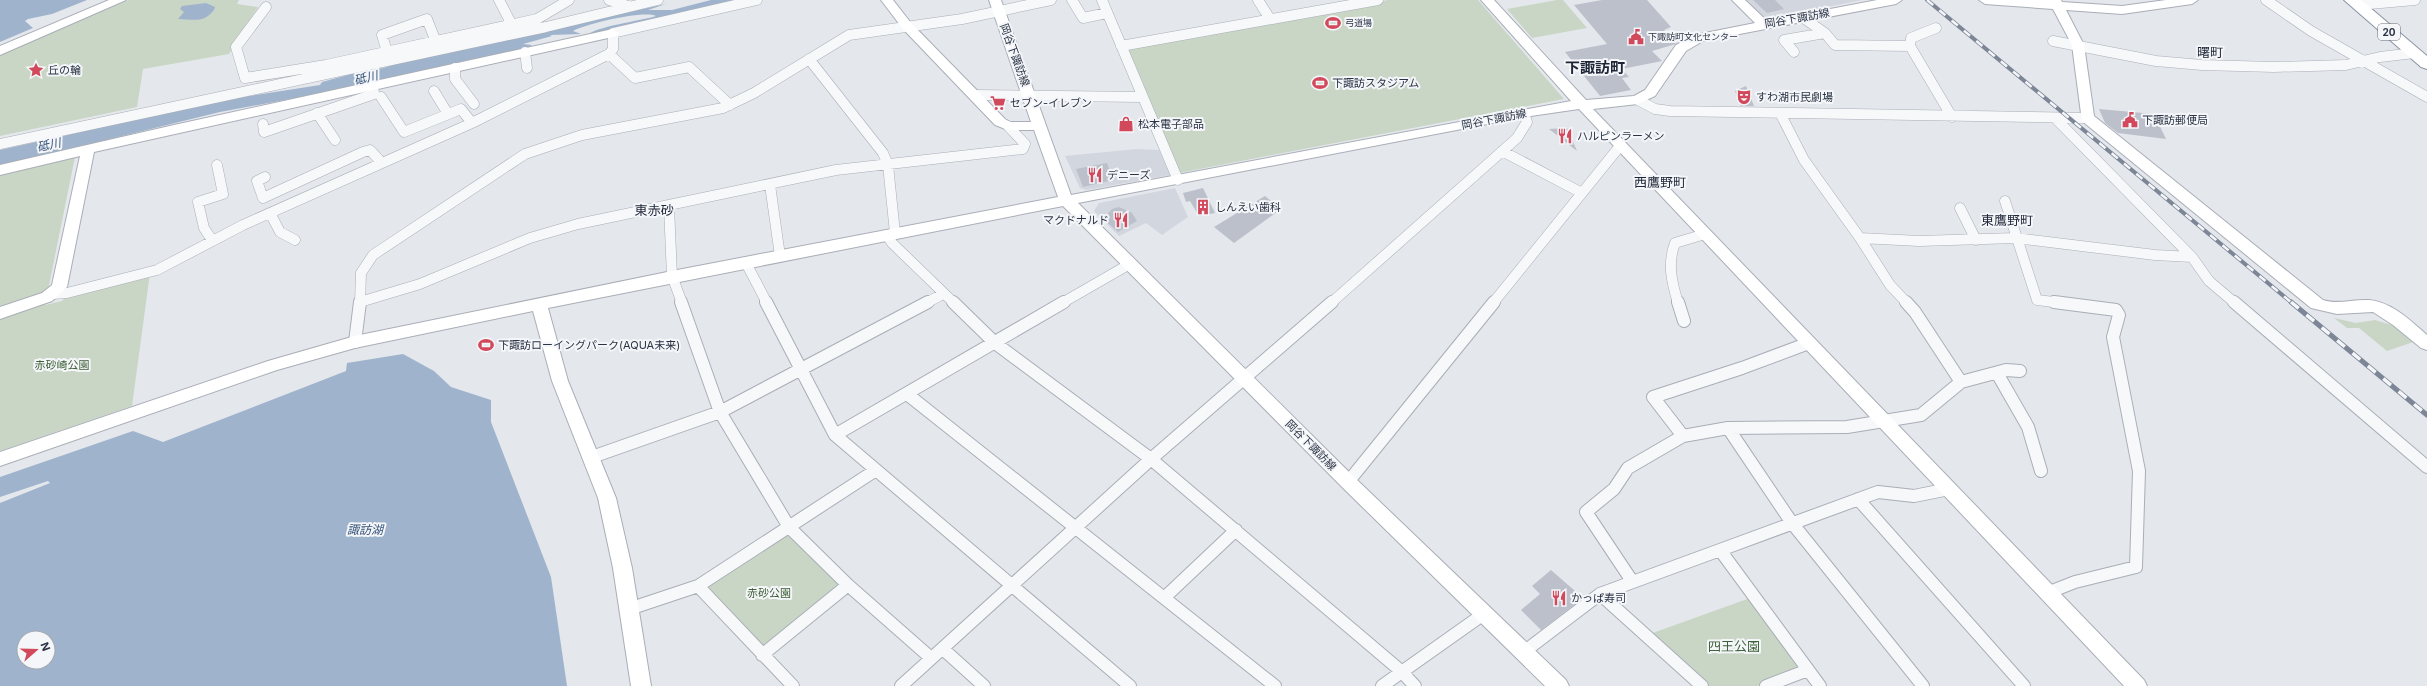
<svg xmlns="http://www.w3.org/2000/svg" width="2427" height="686" viewBox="0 0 2427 686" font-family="Inter,'Noto Sans JP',sans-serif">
	<rect width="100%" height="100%" fill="#e4e7ec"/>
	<path fill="#d2d6de" d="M 1744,0 L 1863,0 L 1770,18 L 1759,15 Z
		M 1137,149 L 1159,150 L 1170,175 L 1086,190 L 1080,188 L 1065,156 Z
		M 1175,188 L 1188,217 L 1162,235 L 1146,223 L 1119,236 L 1094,211 L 1099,203 Z"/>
	<path fill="#c9d6c5" d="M 129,0 L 239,0 L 237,4 L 258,7 L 229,54 L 143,69 L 137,107 L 0,136 L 0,54 Z
		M 1388,0 L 1478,0 L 1564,99 L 1179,173 L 1125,47 Z
		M 1557,0 L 1563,0 L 1587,28 L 1532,38 L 1507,9 Z
		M 75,157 L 45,305 L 62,301 L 68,294 L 150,273 L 132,406 L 0,451 L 0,174 Z
		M 2334,318 L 2356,323 L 2375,320 L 2398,327 L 2416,341 L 2387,351 L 2359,328 L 2347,328 Z
		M 784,534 L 792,534 L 844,583 L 764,647 L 708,591 L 709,584 Z
		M 1750,598 L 1800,667 L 1798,670 L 1757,686 L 1706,686 L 1650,634 Z"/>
	<path fill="#9fb4cc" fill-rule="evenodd" d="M 0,0 L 87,0 L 52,14 L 28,19 L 25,21 L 33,28 L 0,42 Z
		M 711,0 L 746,0 L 586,36 C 596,26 641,21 656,16 C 643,10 586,24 573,31 L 581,34 L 550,35 L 552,36 L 523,44 L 532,45 L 525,49 L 328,92 L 220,112 L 0,166 L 0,150 L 224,100 L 320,85 L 322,82 L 355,73 L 383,68 L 423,56 L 666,4 L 648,10 L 672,10 Z
		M 206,3 L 215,7 L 214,10 C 203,24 193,19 178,19 L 184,12 L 180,9 L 182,6 Z
		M 403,354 L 434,371 L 451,387 L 491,400 L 491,422 L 551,577 L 567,686 L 0,686 L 0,503 L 50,483 L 48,481 L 0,497 L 0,477 L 133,431 L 163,442 L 346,371 L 347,363 ZM 24,638 L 48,638 L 48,662 L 24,662 Z"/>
	<path fill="#bbc0ca" d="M 1602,0 L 1647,0 L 1671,27 L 1664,30 L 1676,44 L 1652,51 L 1662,61 L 1622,69 L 1629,77 L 1622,78 L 1631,90 L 1600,96 L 1565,52 L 1607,44 L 1574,5 Z
		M 1753,0 L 1775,0 L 1784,9 L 1767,13 Z
		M 1746,86 L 1754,106 L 1741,106 L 1735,91 Z
		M 2099,109 L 2154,114 L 2166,139 L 2118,133 L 2105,123 Z
		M 1567,128 L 1577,151 L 1549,129 Z
		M 1107,163 L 1113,180 L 1083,187 L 1076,169 Z
		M 1203,188 L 1215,213 L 1199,216 L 1190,201 L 1186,202 L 1183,193 Z
		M 1265,196 L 1281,209 L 1234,243 L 1214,227 Z
		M 1119,207 L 1132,213 L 1137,221 L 1118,232 L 1103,219 L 1112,209 Z
		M 1551,570 L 1583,598 L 1541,630 L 1521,610 L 1540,594 L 1532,586 Z"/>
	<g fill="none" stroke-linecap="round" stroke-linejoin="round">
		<defs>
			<path id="street-far1" d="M 499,0 L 512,25 L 516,26
				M 609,0 L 628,6
				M 1072,0 L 1083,18 L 1107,13
				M 1102,0 L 1178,180
				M 1258,0 L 1270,19
				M 2266,0 L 2311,31 L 2427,97
				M 2358,5 L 2415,0
				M 266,7 L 236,47 L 245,78 L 326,65 L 537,19 L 569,0
				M 1802,17 L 1825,33 L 1835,45 L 1910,46
				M 1936,28 L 1911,38 L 1910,46 L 1952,117
				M 2053,41 L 2156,61 L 2202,65 L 2274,67 L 2346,65 L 2380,57 L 2414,53
				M 1121,46 L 1378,0
				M 387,52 L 382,35 L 427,19 L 436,42
				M 525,52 L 527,68
				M 1794,52 L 1784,40 L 1825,33
				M 609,54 L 635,78 L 689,67 L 730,105
				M 809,59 L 883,153 L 888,165 L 895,233
				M 455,68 L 455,79 L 474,104
				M 434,91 L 448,114
				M 975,95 L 1143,97
				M 381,97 L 404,132 L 461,109 L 472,123
				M 1638,100 L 1655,109 L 1670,111 L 2087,118
				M 317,113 L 335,140
				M 1780,113 L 1804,160 L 1860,238 L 1890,285 L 1907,303
				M 2056,119 L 2192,257 L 2209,281 L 2235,303
				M 263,124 L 264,132 L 374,94 L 373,85
				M 0,144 L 546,27 L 658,0
				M 1502,151 L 1582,193
				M 265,177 L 257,181 L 263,198 L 363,152 L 370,150 L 382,163
				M 770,185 L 780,256
				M 2005,201 L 2037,300 L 2062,303
				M 669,206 L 672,276 L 682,303
				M 1960,208 L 1976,240
				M 270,213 L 280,232 L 295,240
				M 887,235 L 892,243 L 954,303
				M 1860,238 L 1919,241 L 2016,238 L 2155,255 L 2192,257
				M 212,240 L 204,228 L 198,202 L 223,194 L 217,165
				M 746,263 L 767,303
				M 53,294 L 67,293 L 157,270 L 243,225 L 472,123 L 609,54 L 613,49 L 613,33 L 757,0
				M 360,302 L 420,284 L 530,238 L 578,224 L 836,170 L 1023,149 L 1025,144 L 1008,126
				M 360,303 L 361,273 L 373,255 L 525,154 L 582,135 L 723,108 L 754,93 L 849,35 L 962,19 L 1051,0
				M 926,303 L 943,294
				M 1062,303 L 1128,265
				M 1331,303 L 1517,138 L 1527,122 L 1524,113
				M 1493,303 L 1620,146
				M 1678,303 C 1672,283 1667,264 1675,243 L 1705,234"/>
			<path id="street" d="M 681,302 L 720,412 L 789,527 L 848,585 L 931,658
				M 766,302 L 835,435 L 1130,686
				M 953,302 L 995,343 L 1151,459 L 1401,671 L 1415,686
				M 1678,302 L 1684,321
				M 2234,302 L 2427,467
				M 355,342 L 360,302
				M 1997,373 L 2028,427 L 2041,471
				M 1961,382 L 2006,370 L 2020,371
				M 907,394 L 1275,686
				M 1728,428 L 1792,523 L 1923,686
				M 835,435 L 1064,302
				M 1683,436 L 1653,397 L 1742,368 L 1809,343
				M 592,457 L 720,412 L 928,302
				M 1348,482 L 1494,302
				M 1858,499 L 2024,686
				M 1720,550 L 1878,492 L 1914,496 L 1949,489
				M 1632,581 L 1586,512 L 1614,489 L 1628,468 L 1683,436 L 1728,428 L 1847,427 L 1921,415 L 1961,382 L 1915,312 L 1906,302
				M 2047,593 L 2075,582 L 2136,567 L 2139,471 L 2113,337 L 2119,315 L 2116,310 L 2054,302
				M 1600,594 L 1702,686
				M 1164,598 L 1236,530
				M 629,609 L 698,586
				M 943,649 L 984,686
				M 1525,651 L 1600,594 L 1720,550 L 1820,686
				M 762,655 L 848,585
				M 793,686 L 698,586 L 876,470
				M 901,686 L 1151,459 L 1332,302
				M 1382,686 L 1485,613
				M 1766,686 L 1808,670"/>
			<path id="secondary" d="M 109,0 L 126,0 L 0,55 L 0,46 Z
				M 881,0 L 893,0 L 911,23 L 1005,119 L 1010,122 L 1031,122 L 989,0 L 1001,0 L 1071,195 L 1571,101 L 1481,0 L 1494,0 L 1586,100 L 1634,96 L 1645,90 L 1676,45 L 1695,35 L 1755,23 L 1732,0 L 1745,0 L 1767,21 L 1877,0 L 1902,0 L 1896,4 L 1703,41 L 1686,51 L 1655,96 L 1638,104 L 1593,109 L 2144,680 L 2147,686 L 2124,686 L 1579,109 L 1524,117 L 1078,203 L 1354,477 L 1566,680 L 1569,686 L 1545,686 L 1342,487 L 1063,206 L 548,308 L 568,381 L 616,498 L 632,568 L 651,686 L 631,686 L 613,568 L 598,498 L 552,381 L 533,311 L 355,348 L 277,370 L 0,466 L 0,452 L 268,361 L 355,336 L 672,271 L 1058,197 L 1034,130 L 1008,130 L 995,125 L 903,29 Z
				M 1979,0 L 2061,0 L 2062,2 L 2122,6 L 2166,0 L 2198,0 L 2192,4 L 2122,14 L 2066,10 L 2084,45 L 2094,116 L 2323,300 C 2338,305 2353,299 2369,300 C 2392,302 2411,321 2427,335 L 2427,350 L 2421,348 L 2393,325 L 2373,312 L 2337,314 L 2311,308 L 2082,121 L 2072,45 L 2053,9 L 1985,4 Z
				M 613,29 L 619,33 L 617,36 L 94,152 L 67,287 L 52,301 L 0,319 L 0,307 L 42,293 L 52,285 L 80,156 L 0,175 L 0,165 L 174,125 Z"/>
			<path id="highway" d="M 2344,0 L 2361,0 L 2427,56 L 2427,69 L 2421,67 Z"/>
		</defs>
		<use href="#street-far1" stroke="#a9aeb7" stroke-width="11"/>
		<use href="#street" stroke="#a9aeb7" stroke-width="14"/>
		<use href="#secondary" stroke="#a9aeb7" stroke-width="2"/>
		<use href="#highway" stroke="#8b94a3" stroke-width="2"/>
		<use href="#street-far1" stroke="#f7f8fa" stroke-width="10"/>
		<use href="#street" stroke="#f7f8fa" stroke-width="12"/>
		<use href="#secondary" fill="#fff" fill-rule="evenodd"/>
		<use href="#highway" fill="#fff" fill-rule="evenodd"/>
		<defs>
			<path id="rail-far1" d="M 1927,0 L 2292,303"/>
			<path id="rail" d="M 2291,302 L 2427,415"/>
		</defs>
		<use href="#rail-far1" stroke="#7d8696" stroke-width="4"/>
		<use href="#rail" stroke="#7d8696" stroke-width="5"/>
		<use href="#rail-far1" stroke="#f4f6f9" stroke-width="2.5" stroke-dasharray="8" stroke-linecap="butt"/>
		<use href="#rail" stroke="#f4f6f9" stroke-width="3.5" stroke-dasharray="10" stroke-linecap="butt"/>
	</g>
	<defs>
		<symbol id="stadium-bare" viewBox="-9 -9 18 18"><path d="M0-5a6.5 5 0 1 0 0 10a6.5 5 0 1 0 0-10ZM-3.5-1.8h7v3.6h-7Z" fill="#d1495b" stroke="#f4f6f9" stroke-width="2.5" paint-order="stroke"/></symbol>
		<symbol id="civic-bare" viewBox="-9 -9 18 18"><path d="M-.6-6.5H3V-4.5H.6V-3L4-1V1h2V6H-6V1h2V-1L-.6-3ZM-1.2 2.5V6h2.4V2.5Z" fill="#d1495b" stroke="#f4f6f9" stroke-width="2.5" paint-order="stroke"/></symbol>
		<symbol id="sight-bare" viewBox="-9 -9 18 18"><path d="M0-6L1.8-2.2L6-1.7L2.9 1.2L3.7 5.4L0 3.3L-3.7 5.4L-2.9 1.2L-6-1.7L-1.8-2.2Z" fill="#d1495b" stroke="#f4f6f9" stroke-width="2.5" paint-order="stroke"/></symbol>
		<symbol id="theatre-bare" viewBox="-9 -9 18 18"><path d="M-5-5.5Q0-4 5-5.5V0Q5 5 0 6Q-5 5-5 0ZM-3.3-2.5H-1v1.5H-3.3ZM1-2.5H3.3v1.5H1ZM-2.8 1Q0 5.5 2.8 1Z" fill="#d1495b" stroke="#f4f6f9" stroke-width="2.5" paint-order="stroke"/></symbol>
		<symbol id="supermarket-bare" viewBox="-9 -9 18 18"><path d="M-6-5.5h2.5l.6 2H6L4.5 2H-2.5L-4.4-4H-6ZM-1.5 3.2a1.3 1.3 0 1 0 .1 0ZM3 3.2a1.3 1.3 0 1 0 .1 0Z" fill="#d1495b" stroke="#f4f6f9" stroke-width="2.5" paint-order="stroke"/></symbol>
		<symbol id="shop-bare" viewBox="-9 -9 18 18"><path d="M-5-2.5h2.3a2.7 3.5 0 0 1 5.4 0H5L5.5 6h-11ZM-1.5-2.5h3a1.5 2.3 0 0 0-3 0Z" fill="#d1495b" stroke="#f4f6f9" stroke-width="2.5" paint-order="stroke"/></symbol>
		<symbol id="restaurant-bare" viewBox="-9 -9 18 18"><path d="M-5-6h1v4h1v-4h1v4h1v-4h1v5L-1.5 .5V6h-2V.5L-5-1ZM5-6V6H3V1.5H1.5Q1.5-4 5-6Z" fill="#d1495b" stroke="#f4f6f9" stroke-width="2.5" paint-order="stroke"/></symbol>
		<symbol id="building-bare" viewBox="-9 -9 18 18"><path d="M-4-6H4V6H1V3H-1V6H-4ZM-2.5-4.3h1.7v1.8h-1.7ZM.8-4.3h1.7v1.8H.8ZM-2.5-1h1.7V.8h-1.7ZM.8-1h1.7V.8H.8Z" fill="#d1495b" stroke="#f4f6f9" stroke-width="2.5" paint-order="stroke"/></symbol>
	</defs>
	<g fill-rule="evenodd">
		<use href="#stadium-bare" x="1322" y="12" width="22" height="22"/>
		<use href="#civic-bare" x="1625" y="26" width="22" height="22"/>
		<use href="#sight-bare" x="25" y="59" width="22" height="22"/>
		<use href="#stadium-bare" x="1309" y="72" width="22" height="22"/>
		<use href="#theatre-bare" x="1733" y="86" width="22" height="22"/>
		<use href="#supermarket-bare" x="987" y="92" width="22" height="22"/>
		<use href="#civic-bare" x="2119" y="109" width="22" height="22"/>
		<use href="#shop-bare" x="1115" y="113" width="22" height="22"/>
		<use href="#restaurant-bare" x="1554" y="125" width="22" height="22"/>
		<use href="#restaurant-bare" x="1084" y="164" width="22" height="22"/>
		<use href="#building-bare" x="1192" y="196" width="22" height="22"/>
		<use href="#restaurant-bare" x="1110" y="209" width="22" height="22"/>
		<use href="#stadium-bare" x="475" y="334" width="22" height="22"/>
		<use href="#restaurant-bare" x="1548" y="587" width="22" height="22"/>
	</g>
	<g text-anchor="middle" stroke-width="4" stroke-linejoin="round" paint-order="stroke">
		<g font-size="9" fill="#2b3445" stroke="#f4f6f9" text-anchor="start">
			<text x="1345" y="26">弓道場</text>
			<text x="1648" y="40">下諏訪町文化センター</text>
		</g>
		<rect fill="#f4f6f9" stroke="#676e7b" stroke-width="1" x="2378" y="24" width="22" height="16" rx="3"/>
		<g font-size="10" font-weight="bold" fill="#2b3445">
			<text x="2389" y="36">20</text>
		</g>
		<g font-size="11" fill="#2b3445" stroke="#f4f6f9">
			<text transform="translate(1797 18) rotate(-10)" y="4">岡谷下諏訪線</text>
			<text transform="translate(1015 55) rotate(70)" y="4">岡谷下諏訪線</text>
			<text transform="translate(1494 119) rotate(-11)" y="4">岡谷下諏訪線</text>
			<text transform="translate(1311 445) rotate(45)" y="4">岡谷下諏訪線</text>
		</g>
		<g font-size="11" fill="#2b3445" stroke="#f4f6f9" text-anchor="start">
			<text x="48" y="74">丘の輪</text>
			<text x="1332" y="87">下諏訪スタジアム</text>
			<text x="1756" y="101">すわ湖市民劇場</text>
			<text x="1010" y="107">セブン-イレブン</text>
			<text x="2142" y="124">下諏訪郵便局</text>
			<text x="1138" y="128">松本電子部品</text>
			<text x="1577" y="140">ハルピンラーメン</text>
			<text x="1107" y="179">デニーズ</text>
			<text x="1215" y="211">しんえい歯科</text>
			<text x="1109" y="224" text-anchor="end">マクドナルド</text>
			<text x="498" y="349">下諏訪ローイングパーク(AQUA未来)</text>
			<text x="1571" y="602">かっぱ寿司</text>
		</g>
		<g font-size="11" fill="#3f6138" stroke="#f4f6f9">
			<text x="62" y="369">赤砂崎公園</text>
			<text x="769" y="597">赤砂公園</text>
		</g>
		<g font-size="12" font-style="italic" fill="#34527a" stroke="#f4f6f9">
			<text transform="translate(366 78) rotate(-14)" y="4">砥川</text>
			<text transform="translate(49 145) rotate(-12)" y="4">砥川</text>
			<text x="365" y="534">諏訪湖</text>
		</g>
		<g font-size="13" fill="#1d2536" stroke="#f4f6f9">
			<text x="2210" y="57">曙町</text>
			<text x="1660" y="187">西鷹野町</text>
			<text x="654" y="215">東赤砂</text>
			<text x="2007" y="225">東鷹野町</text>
		</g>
		<g font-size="13" fill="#3f6138" stroke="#f4f6f9">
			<text x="1734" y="651">四王公園</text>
		</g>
		<g font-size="15" font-weight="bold" fill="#1d2536" stroke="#f4f6f9">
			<text x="1595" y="73">下諏訪町</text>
		</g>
	</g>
	<g transform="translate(36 650) rotate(70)"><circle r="19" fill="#f4f6f9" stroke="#a4a8b1"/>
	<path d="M0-3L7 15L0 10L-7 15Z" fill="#d1495b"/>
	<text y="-6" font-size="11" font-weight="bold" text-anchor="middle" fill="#2b3445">N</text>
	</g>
</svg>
